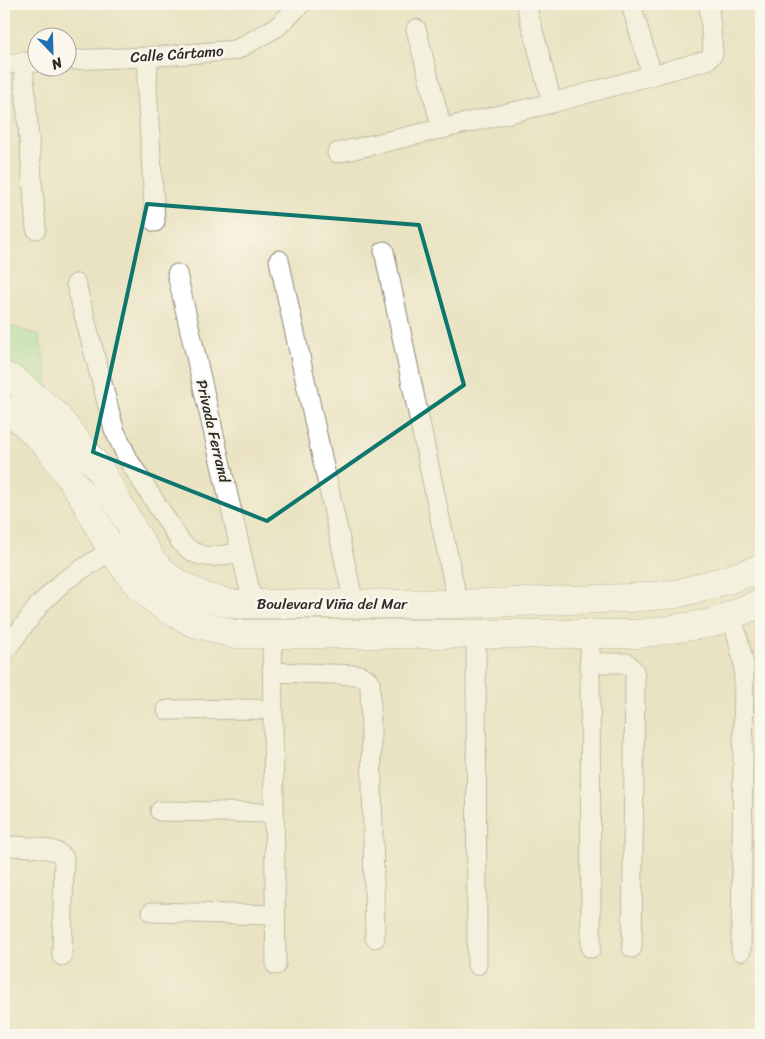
<svg xmlns="http://www.w3.org/2000/svg" width="765" height="1039" viewBox="0 0 765 1039" font-family="Sriracha,sans-serif">
	<rect width="100%" height="100%" fill="#fbf7ec"/>
	<filter id="ink" filterUnits="userSpaceOnUse"><feTurbulence type="fractalNoise" baseFrequency=".02" numOctaves="2"/><feDisplacementMap in="SourceGraphic" scale="10" xChannelSelector="R" yChannelSelector="G"/><feConvolveMatrix kernelMatrix="1 2 1 2 8 2 1 2 1" color-interpolation-filters="sRGB"/></filter>
	<filter id="wash" filterUnits="userSpaceOnUse"><feTurbulence type="fractalNoise" baseFrequency=".0096" numOctaves="4" result="noise"/><feDisplacementMap in="SourceGraphic" scale="20" xChannelSelector="R" yChannelSelector="G"/><feGaussianBlur stdDeviation="1.12" result="paint"/><feColorMatrix in="noise" values="0 0 0 0 0 0 0 0 0 0 0 0 0 0 0 0 0 1.4 0 .05"/><feComposite in="paint" operator="in"/></filter>
	<g filter="url(#wash)">
		<rect width="100%" height="100%" fill="#eae3c3"/>
		<path fill="#97df9a" stroke="#618562" d="M 4,324 L 39,335 L 54,413 L 4,376 Z"/>
	</g>
	<g filter="url(#ink)">
		<g fill="none" stroke-linecap="round" stroke-linejoin="round">
			<defs>
				<path id="street" d="M 526,4 L 552,103
					M 631,4 L 652,75
					M 416,29 L 442,129
					M 148,57 L 147,88 L 155,222
					M 68,60 L 148,57 L 236,50 L 277,27 L 301,4
					M 23,62 L 36,229
					M 4,64 L 38,62
					M 337,153 L 552,103 L 707,60 L 713,54 L 709,4
					M 384,251 L 458,604
					M 279,260 L 354,604
					M 177,274 L 253,604
					M 76,284 L 114,429 L 129,461 L 180,541 C 198,562 216,557 240,552
					M 730,615 L 734,623 L 744,664 L 741,951
					M 272,634 L 276,965
					M 476,634 L 477,965
					M 590,634 L 591,948
					M 4,652 L 40,604 L 64,581 L 122,543
					M 589,663 L 627,663 L 634,671 L 635,676 L 632,948
					M 273,672 L 359,675 L 367,679 L 370,683 L 375,938
					M 167,710 L 273,709
					M 160,811 L 274,813
					M 4,846 C 19,847 56,845 64,858 L 62,956
					M 152,912 L 275,915"/>
				<path id="secondary" d="M 4,376 L 12,379 L 54,413 L 100,470 L 136,535 L 153,562 L 168,577 L 183,586 L 205,597 L 232,604 L 458,604 L 628,598 L 676,594 L 730,579 L 761,568
					M 4,409 L 20,419 L 48,446 L 82,495 L 111,549 L 139,586 L 165,608 L 194,623 L 234,634 L 639,634 L 712,623 L 761,603"/>
			</defs>
			<use href="#street" stroke="#8a8777" stroke-width="21"/>
			<use href="#secondary" stroke="#8a8777" stroke-width="29"/>
			<use href="#street" stroke="#fff" stroke-width="19"/>
			<use href="#secondary" stroke="#fff" stroke-width="28"/>
		</g>
	</g>
	<path d="M0 0H765V1039H0ZM 147,204 L 419,225 L 464,385 L 267,521 L 93,452 Z" fill="#eae3c3" fill-opacity=".55" fill-rule="evenodd"/>
	<path fill="none" stroke="#0f766e" stroke-width="4" stroke-linejoin="round" d="M 147,204 L 419,225 L 464,385 L 267,521 L 93,452 Z"/>
	<g text-anchor="middle" stroke-width="5" stroke-linejoin="round" paint-order="stroke">
		<g font-size="15" fill="#2b2b2b" stroke="#fbf7ec">
			<text transform="translate(177 54) rotate(-4)" y="5">Calle Cártamo</text>
			<text transform="translate(213 431) rotate(77)" y="5">Privada Ferrand</text>
			<text x="332" y="609">Boulevard Viña del Mar</text>
		</g>
	</g>
	<rect width="765" height="1039" fill="none" stroke="#fbf7ec" stroke-width="20"/>
	<g transform="translate(52 52) rotate(157)"><circle r="24" fill="#fbf7ec" stroke="#a8a59f"/>
	<path d="M0-4L9 19L0 12L-9 19Z" fill="#1f6fb2"/>
	<text y="-8" font-size="14" font-weight="bold" text-anchor="middle" fill="#2b2b2b">N</text>
	</g>
</svg>
